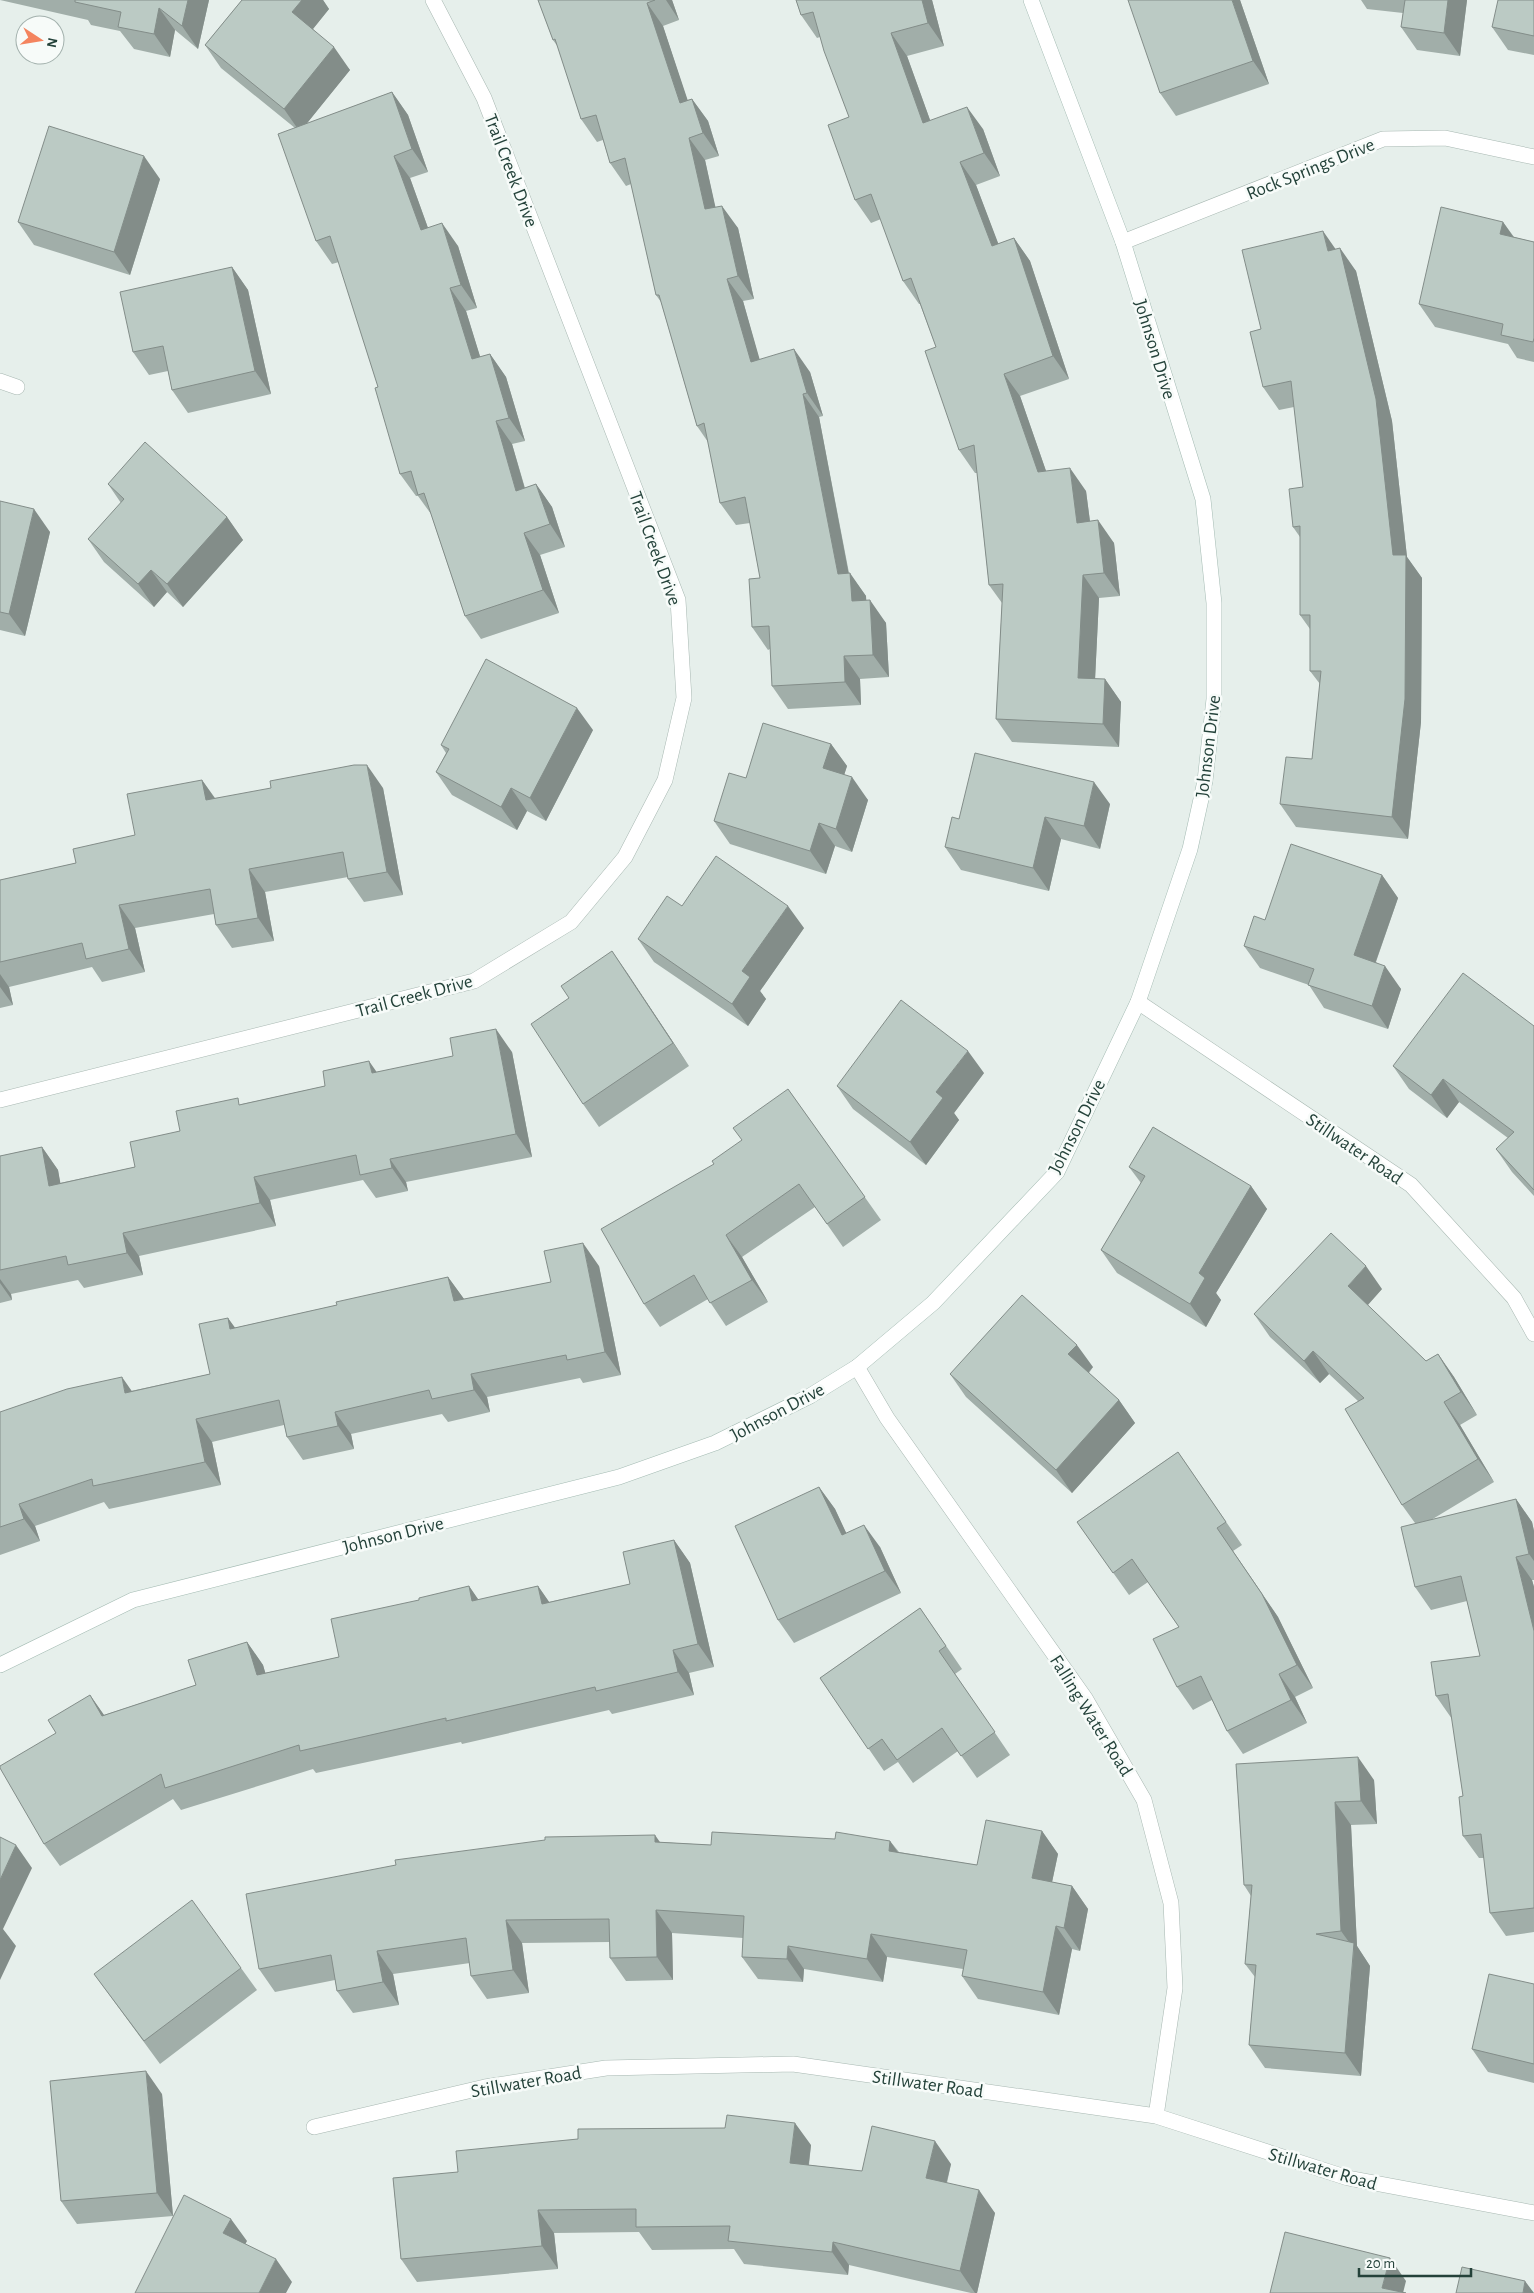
<svg xmlns="http://www.w3.org/2000/svg" width="1534" height="2293" viewBox="0 0 1534 2293" font-family="'Alegreya Sans',sans-serif">
	<rect width="100%" height="100%" fill="#e6efeb"/>
	<g fill="none" stroke-linecap="round" stroke-linejoin="round">
		<defs>
			<path id="street" d="M 1123,242 L 1383,139 L 1445,138 L 1534,157
				M 0,381 L 17,387
				M 1138,1002 L 1411,1185 L 1514,1298 L 1534,1334
				M 0,1100 L 474,981 L 571,922 L 625,857 L 665,780 L 684,698 L 678,600 L 484,98 L 433,0
				M 857,1367 L 887,1418 L 1085,1698 L 1144,1800 L 1171,1903 L 1175,1988 L 1156,2116
				M 314,2127 L 485,2087 L 606,2068 L 793,2064 L 1156,2116 L 1348,2178 L 1534,2213"/>
			<path id="secondary" d="M 0,1665 L 133,1600 L 619,1477 L 715,1443 L 810,1396 L 857,1367 L 933,1303 L 1057,1172 L 1138,1002 L 1190,849 L 1205,781 L 1214,699 L 1214,603 L 1203,499 L 1123,242 L 1031,0"/>
		</defs>
		<use href="#street" stroke="#a8b8b2" stroke-width="16"/>
		<use href="#secondary" stroke="#a4bbb3" stroke-width="16"/>
		<use href="#street" stroke="#fff" stroke-width="15"/>
		<use href="#secondary" stroke="#fff" stroke-width="15"/>
	</g>
	<path fill="#a1aea9" d="M 0,0 L 209,0 L 198,49 L 175,30 L 170,57 L 134,49 L 120,31 L 91,25 L 88,20 Z
		M 242,0 L 323,0 L 329,9 L 313,29 L 350,70 L 306,124 L 392,92 L 408,115 L 428,172 L 410,178 L 428,228 L 458,246 L 477,308 L 466,311 L 480,357 L 490,354 L 506,377 L 525,441 L 512,444 L 525,488 L 536,484 L 552,507 L 565,547 L 540,555 L 559,613 L 481,639 L 465,616 L 431,514 L 418,496 L 416,496 L 400,474 L 378,387 L 339,262 L 332,264 L 316,241 L 295,128 L 221,68 L 205,45 Z
		M 538,0 L 672,0 L 679,20 L 663,26 L 687,100 L 692,99 L 708,121 L 719,156 L 705,160 L 715,207 L 738,228 L 754,299 L 743,301 L 759,359 L 810,372 L 823,416 L 819,417 L 849,573 L 866,596 L 866,600 L 886,623 L 889,677 L 860,679 L 861,705 L 788,709 L 772,686 L 770,649 L 768,650 L 752,627 L 760,578 L 750,523 L 736,525 L 720,503 L 708,442 L 697,426 L 661,302 L 656,295 L 631,184 L 626,186 L 610,163 L 603,140 L 597,142 L 581,119 L 558,47 L 553,40 Z
		M 796,0 L 932,0 L 944,46 L 907,56 L 930,120 L 983,129 L 1000,176 L 976,185 L 998,244 L 1014,238 L 1030,261 L 1069,379 L 1020,396 L 1046,471 L 1086,491 L 1090,521 L 1114,543 L 1120,596 L 1099,598 L 1095,679 L 1105,679 L 1121,702 L 1119,747 L 1012,742 L 996,719 L 1002,603 L 989,585 L 977,473 L 975,473 L 959,450 L 936,347 L 920,304 L 919,304 L 903,281 L 881,219 L 871,223 L 855,200 L 849,117 L 820,37 L 817,38 L 801,15 Z
		M 1240,0 L 1269,84 L 1176,116 L 1160,93 Z
		M 1361,0 L 1467,0 L 1460,56 L 1417,50 L 1401,27 L 1403,13 L 1367,9 Z
		M 1534,0 L 1534,55 L 1508,50 L 1492,27 Z
		M 160,179 L 130,275 L 34,245 L 18,222 Z
		M 1503,222 L 1514,237 L 1534,242 L 1534,362 L 1517,358 L 1508,344 L 1435,327 L 1419,304 Z
		M 1336,249 L 1356,271 L 1392,421 L 1407,557 L 1422,578 L 1421,722 L 1408,839 L 1296,827 L 1280,804 L 1312,759 L 1320,684 L 1310,671 L 1310,629 L 1300,615 L 1300,537 L 1293,527 L 1303,487 L 1294,407 L 1279,410 L 1263,387 L 1261,329 Z
		M 232,267 L 248,290 L 271,394 L 188,413 L 172,390 L 168,371 L 149,375 L 133,352 Z
		M 108,484 L 227,517 L 243,540 L 183,607 L 167,592 L 154,607 L 104,562 L 88,539 L 121,503 Z
		M 0,501 L 50,532 L 25,636 L 0,630 Z
		M 593,730 L 546,821 L 527,811 L 517,830 L 452,795 L 436,772 L 446,753 L 441,745 Z
		M 831,744 L 847,766 L 844,775 L 868,800 L 852,852 L 835,846 L 826,874 L 730,844 L 714,821 L 746,778 Z
		M 202,780 L 215,798 L 383,788 L 403,895 L 364,902 L 348,879 L 348,877 L 265,892 L 274,941 L 232,948 L 216,925 L 214,914 L 135,928 L 145,972 L 102,982 L 92,967 L 9,987 L 13,1005 L 0,1008 L 0,880 L 76,863 L 135,835 Z
		M 1110,804 L 1100,849 L 1061,839 L 1049,891 L 961,870 L 945,847 L 959,819 Z
		M 1382,875 L 1398,898 L 1376,962 L 1401,989 L 1388,1029 L 1324,1008 L 1309,985 L 1260,968 L 1244,946 L 1265,920 Z
		M 682,906 L 804,928 L 760,991 L 766,999 L 748,1026 L 654,962 L 638,939 Z
		M 612,951 L 689,1066 L 599,1127 L 583,1104 L 569,998 Z
		M 1534,1026 L 1534,1196 L 1512,1172 L 1496,1149 L 1508,1138 L 1459,1102 L 1447,1118 L 1409,1089 L 1393,1066 Z
		M 512,1052 L 532,1157 L 406,1182 L 408,1191 L 376,1198 L 363,1180 L 270,1200 L 276,1226 L 139,1256 L 143,1275 L 84,1288 L 78,1280 L 11,1294 L 12,1300 L 0,1303 L 0,1156 L 42,1147 L 58,1170 L 60,1183 L 135,1167 L 180,1131 L 242,1104 L 325,1086 L 377,1072 Z
		M 984,1073 L 954,1113 L 959,1120 L 926,1165 L 853,1109 L 837,1086 Z
		M 788,1089 L 881,1220 L 843,1247 L 815,1207 L 742,1257 L 768,1302 L 726,1326 L 708,1299 L 660,1327 L 644,1304 L 714,1164 L 742,1140 Z
		M 1129,1167 L 1251,1186 L 1267,1209 L 1216,1293 L 1221,1300 L 1206,1327 L 1117,1273 L 1101,1250 L 1141,1183 Z
		M 599,1266 L 621,1375 L 583,1383 L 580,1378 L 487,1397 L 490,1412 L 448,1422 L 442,1414 L 351,1434 L 354,1449 L 303,1460 L 287,1437 L 284,1425 L 212,1442 L 221,1485 L 109,1509 L 104,1502 L 35,1526 L 40,1541 L 0,1555 L 0,1412 L 131,1391 L 210,1374 L 228,1318 L 234,1328 L 337,1305 L 448,1277 L 464,1299 L 551,1282 Z
		M 1382,1289 L 1368,1305 L 1426,1361 L 1438,1354 L 1454,1377 L 1477,1415 L 1460,1425 L 1494,1482 L 1431,1520 L 1516,1499 L 1532,1522 L 1534,1531 L 1534,1580 L 1532,1580 L 1534,1587 L 1534,1932 L 1506,1936 L 1490,1913 L 1484,1858 L 1479,1858 L 1463,1836 L 1463,1796 L 1452,1719 L 1436,1696 L 1480,1656 L 1467,1601 L 1431,1610 L 1415,1587 L 1415,1523 L 1402,1505 L 1358,1401 L 1329,1374 L 1320,1383 L 1270,1337 L 1254,1314 Z
		M 1093,1367 L 1089,1373 L 1119,1400 L 1135,1423 L 1072,1493 L 966,1397 L 950,1374 Z
		M 1178,1452 L 1242,1545 L 1233,1551 L 1278,1617 L 1313,1688 L 1295,1697 L 1307,1723 L 1243,1754 L 1227,1731 L 1212,1700 L 1193,1710 L 1177,1687 L 1179,1627 L 1148,1582 L 1129,1595 L 1077,1522 Z
		M 819,1487 L 835,1509 L 846,1533 L 880,1547 L 901,1593 L 794,1643 L 778,1620 Z
		M 674,1540 L 690,1563 L 714,1667 L 689,1673 L 694,1695 L 612,1714 L 609,1710 L 462,1744 L 461,1742 L 316,1773 L 313,1769 L 181,1810 L 173,1799 L 60,1866 L 44,1844 L 56,1733 L 90,1695 L 104,1715 L 196,1685 L 247,1642 L 263,1665 L 265,1673 L 339,1657 L 419,1600 L 469,1586 L 478,1600 L 538,1586 L 549,1602 L 630,1584 Z
		M 920,1608 L 962,1669 L 955,1674 L 1010,1755 L 977,1778 L 958,1751 L 913,1783 L 898,1762 L 884,1771 L 820,1678 Z
		M 1236,1764 L 1374,1780 L 1377,1824 L 1351,1825 L 1357,1946 L 1370,1966 L 1361,2076 L 1265,2068 L 1249,2045 L 1255,1977 L 1245,1964 L 1251,1896 L 1244,1885 Z
		M 1042,1831 L 1058,1854 L 1052,1882 L 1072,1886 L 1088,1909 L 1080,1951 L 1072,1949 L 1059,2015 L 978,1999 L 962,1976 L 963,1969 L 887,1957 L 883,1982 L 804,1969 L 803,1982 L 758,1979 L 742,1957 L 743,1938 L 672,1933 L 673,1980 L 626,1981 L 610,1958 L 610,1942 L 522,1943 L 529,1993 L 487,1999 L 471,1976 L 470,1963 L 393,1974 L 399,2005 L 353,2013 L 337,1991 L 335,1980 L 275,1992 L 259,1969 L 660,1842 L 711,1845 L 835,1839 L 890,1841 L 899,1852 L 977,1865 Z
		M 241,1968 L 257,1990 L 160,2064 L 94,1974 Z
		M 1534,1984 L 1534,2083 L 1488,2072 L 1472,2049 Z
		M 162,2094 L 173,2216 L 77,2224 L 61,2201 Z
		M 811,2145 L 809,2165 L 862,2171 L 951,2164 L 947,2183 L 995,2213 L 977,2293 L 971,2293 L 849,2265 L 848,2275 L 744,2264 L 734,2249 L 652,2250 L 639,2232 L 554,2233 L 558,2269 L 417,2282 L 401,2259 L 393,2178 Z"/>
	<path fill="#838d89" d="M 188,0 L 209,0 L 198,49 L 182,26 Z
		M 302,0 L 323,0 L 329,9 L 308,35 L 292,12 Z
		M 666,0 L 672,0 L 679,20 Z
		M 922,0 L 932,0 L 944,46 L 928,23 Z
		M 1232,0 L 1240,0 L 1269,84 L 1253,61 Z
		M 1448,0 L 1467,0 L 1460,56 L 1444,33 Z
		M 647,3 L 663,26 L 696,125 L 680,103 Z
		M 159,8 L 175,30 L 170,57 L 154,34 Z
		M 891,33 L 907,56 L 939,145 L 923,123 Z
		M 334,47 L 350,70 L 300,132 L 284,109 Z
		M 392,92 L 408,115 L 428,172 L 412,149 Z
		M 692,99 L 708,121 L 719,156 L 703,133 Z
		M 967,107 L 983,129 L 1000,176 L 984,153 Z
		M 689,138 L 705,160 L 721,232 L 705,209 Z
		M 144,156 L 160,179 L 130,275 L 114,252 Z
		M 394,156 L 410,178 L 437,253 L 421,230 Z
		M 960,162 L 976,185 L 1008,269 L 992,246 Z
		M 722,206 L 738,228 L 754,299 L 738,276 Z
		M 1503,222 L 1519,245 L 1500,234 Z
		M 442,223 L 458,246 L 477,308 L 461,285 Z
		M 1323,231 L 1339,254 L 1328,251 Z
		M 1014,238 L 1030,261 L 1069,379 L 1053,356 Z
		M 1340,248 L 1356,271 L 1392,421 L 1407,557 L 1422,578 L 1421,722 L 1408,839 L 1392,817 L 1393,555 Z
		M 232,267 L 248,290 L 271,394 L 255,371 Z
		M 727,279 L 743,301 L 767,385 L 751,362 Z
		M 450,288 L 466,311 L 488,382 L 472,359 Z
		M 794,349 L 810,372 L 823,416 L 807,393 Z
		M 490,354 L 506,377 L 525,441 L 509,418 Z
		M 1004,374 L 1020,396 L 1054,494 L 1038,472 Z
		M 803,394 L 819,417 L 850,581 L 850,573 L 866,596 L 868,624 L 852,601 L 838,574 Z
		M 496,421 L 512,444 L 532,514 L 516,491 Z
		M 1070,468 L 1086,491 L 1093,545 L 1077,523 Z
		M 536,484 L 552,507 L 565,547 L 550,524 Z
		M 34,509 L 50,532 L 25,636 L 9,614 Z
		M 227,517 L 243,540 L 183,607 L 167,584 Z
		M 1098,520 L 1114,543 L 1120,596 L 1104,573 Z
		M 524,533 L 540,555 L 559,613 L 543,590 Z
		M 151,570 L 167,592 L 154,607 L 138,584 Z
		M 1083,575 L 1099,598 L 1094,701 L 1078,678 Z
		M 870,600 L 886,623 L 889,677 L 873,655 Z
		M 844,656 L 860,679 L 861,705 L 845,682 Z
		M 1105,679 L 1121,702 L 1119,747 L 1103,724 Z
		M 577,708 L 593,730 L 546,821 L 530,798 Z
		M 831,744 L 847,766 L 839,791 L 823,768 Z
		M 367,765 L 383,788 L 403,895 L 387,872 Z
		M 852,777 L 868,800 L 852,852 L 836,829 Z
		M 202,780 L 218,803 L 206,800 Z
		M 1094,782 L 1110,804 L 1100,849 L 1084,826 Z
		M 511,788 L 527,811 L 517,830 L 501,807 Z
		M 1045,817 L 1061,839 L 1049,891 L 1033,868 Z
		M 819,823 L 835,846 L 826,874 L 810,851 Z
		M 249,869 L 265,892 L 274,941 L 258,918 Z
		M 1382,875 L 1398,898 L 1370,978 L 1354,955 Z
		M 119,905 L 135,928 L 145,972 L 129,949 Z
		M 788,906 L 804,928 L 760,991 L 766,999 L 748,1026 L 732,1004 L 742,971 Z
		M 612,951 L 628,974 L 689,1066 L 673,1043 Z
		M 1385,966 L 1401,989 L 1388,1029 L 1372,1006 Z
		M 0,974 L 9,987 L 13,1005 L 0,987 Z
		M 496,1029 L 512,1052 L 532,1157 L 516,1134 Z
		M 968,1051 L 984,1073 L 954,1113 L 959,1120 L 926,1165 L 910,1142 L 936,1092 Z
		M 369,1061 L 385,1084 L 372,1073 Z
		M 1443,1079 L 1459,1102 L 1447,1118 L 1431,1095 Z
		M 42,1147 L 58,1170 L 65,1208 L 49,1186 Z
		M 390,1159 L 406,1182 L 408,1191 L 392,1168 Z
		M 254,1177 L 270,1200 L 276,1226 L 260,1203 Z
		M 1251,1186 L 1267,1209 L 1216,1293 L 1221,1300 L 1206,1327 L 1190,1304 L 1199,1273 Z
		M 123,1233 L 139,1256 L 143,1275 L 127,1253 Z
		M 726,1235 L 742,1257 L 768,1302 L 752,1280 Z
		M 583,1243 L 599,1266 L 621,1375 L 605,1352 Z
		M 1366,1266 L 1382,1289 L 1364,1309 L 1348,1286 Z
		M 448,1277 L 464,1299 L 454,1301 Z
		M 0,1279 L 11,1294 L 12,1300 L 0,1283 Z
		M 228,1318 L 244,1340 L 230,1329 Z
		M 1077,1345 L 1093,1367 L 1084,1377 L 1068,1354 Z
		M 1313,1351 L 1329,1374 L 1320,1383 L 1304,1361 Z
		M 1438,1354 L 1454,1377 L 1477,1415 L 1461,1392 Z
		M 471,1374 L 487,1397 L 490,1412 L 474,1390 Z
		M 122,1377 L 138,1400 L 125,1393 Z
		M 1119,1400 L 1135,1423 L 1072,1493 L 1056,1470 Z
		M 1444,1402 L 1460,1425 L 1494,1482 L 1478,1459 Z
		M 335,1412 L 351,1434 L 354,1449 L 338,1426 Z
		M 196,1419 L 212,1442 L 221,1485 L 205,1462 Z
		M 819,1487 L 835,1509 L 858,1558 L 842,1535 Z
		M 1516,1499 L 1532,1522 L 1534,1531 L 1534,1561 L 1529,1554 Z
		M 19,1504 L 35,1526 L 40,1541 L 24,1519 Z
		M 864,1525 L 880,1547 L 901,1593 L 885,1571 Z
		M 1217,1528 L 1278,1617 L 1313,1688 L 1297,1665 Z
		M 674,1540 L 690,1563 L 714,1667 L 698,1644 Z
		M 1516,1557 L 1532,1580 L 1534,1587 L 1534,1631 Z
		M 469,1586 L 485,1609 L 472,1601 Z
		M 538,1586 L 554,1609 L 542,1604 Z
		M 247,1642 L 263,1665 L 273,1698 L 257,1675 Z
		M 673,1650 L 689,1673 L 694,1695 L 678,1672 Z
		M 1279,1674 L 1295,1697 L 1307,1723 L 1291,1700 Z
		M 90,1695 L 106,1718 L 102,1716 Z
		M 1358,1757 L 1374,1780 L 1377,1824 L 1361,1801 Z
		M 1335,1802 L 1351,1825 L 1357,1946 L 1370,1966 L 1361,2076 L 1345,2053 L 1354,1949 L 1341,1931 Z
		M 1042,1831 L 1058,1854 L 1048,1901 L 1032,1878 Z
		M 655,1835 L 671,1858 L 655,1842 Z
		M 890,1841 L 906,1864 L 889,1851 Z
		M 16,1845 L 32,1868 L 3,1929 L 16,1946 L 0,1980 L 0,1880 Z
		M 1072,1886 L 1088,1909 L 1080,1951 L 1064,1928 Z
		M 656,1910 L 672,1933 L 673,1980 L 657,1957 Z
		M 506,1920 L 522,1943 L 529,1993 L 513,1970 Z
		M 1056,1926 L 1072,1949 L 1059,2015 L 1043,1992 Z
		M 871,1934 L 887,1957 L 883,1982 L 867,1959 Z
		M 788,1946 L 804,1969 L 803,1982 L 787,1959 Z
		M 377,1951 L 393,1974 L 399,2005 L 383,1982 Z
		M 146,2071 L 162,2094 L 173,2216 L 157,2193 Z
		M 795,2123 L 811,2145 L 806,2186 L 790,2163 Z
		M 935,2141 L 951,2164 L 942,2201 L 926,2178 Z
		M 979,2190 L 995,2213 L 977,2293 L 975,2293 L 960,2271 Z
		M 538,2210 L 554,2233 L 558,2269 L 542,2246 Z
		M 231,2219 L 247,2241 L 239,2256 L 223,2233 Z
		M 833,2242 L 849,2265 L 848,2275 L 832,2252 Z
		M 1390,2258 L 1406,2281 L 1403,2293 L 1382,2288 Z
		M 276,2259 L 292,2282 L 286,2293 L 259,2293 Z
		M 1525,2281 L 1534,2293 L 1523,2293 Z"/>
	<path fill="#bbcac4" stroke="#838d89" d="M 75,0 L 188,0 L 182,26 L 159,8 L 154,34 L 118,27 L 121,12 L 75,2 Z
		M 242,0 L 302,0 L 292,12 L 334,47 L 284,109 L 205,45 Z
		M 538,0 L 655,0 L 647,3 L 680,103 L 692,99 L 703,133 L 689,138 L 705,209 L 722,206 L 738,276 L 727,279 L 751,362 L 794,349 L 807,393 L 803,394 L 838,574 L 850,573 L 852,601 L 870,600 L 873,655 L 844,656 L 845,682 L 772,686 L 769,626 L 752,627 L 749,579 L 760,578 L 745,497 L 720,503 L 704,423 L 697,426 L 659,295 L 656,295 L 625,158 L 610,163 L 596,115 L 581,119 L 555,39 L 553,40 Z
		M 796,0 L 922,0 L 928,23 L 891,33 L 923,123 L 967,107 L 984,153 L 960,162 L 992,246 L 1014,238 L 1053,356 L 1004,374 L 1038,472 L 1070,468 L 1077,523 L 1098,520 L 1104,573 L 1083,575 L 1078,678 L 1105,679 L 1103,724 L 996,719 L 1003,584 L 989,585 L 974,445 L 959,450 L 925,351 L 936,347 L 911,278 L 903,281 L 871,194 L 855,200 L 828,125 L 849,117 L 824,51 L 813,12 L 801,15 Z
		M 1128,0 L 1232,0 L 1253,61 L 1160,93 Z
		M 1405,0 L 1448,0 L 1444,33 L 1401,27 Z
		M 1498,0 L 1534,0 L 1534,36 L 1492,27 Z
		M 392,92 L 412,149 L 394,156 L 421,230 L 442,223 L 461,285 L 450,288 L 472,359 L 490,354 L 509,418 L 496,421 L 516,491 L 536,484 L 550,524 L 524,533 L 543,590 L 465,616 L 424,493 L 418,495 L 411,471 L 400,474 L 375,388 L 378,387 L 330,236 L 316,241 L 278,134 Z
		M 49,126 L 144,156 L 114,252 L 18,222 Z
		M 1441,207 L 1503,222 L 1500,234 L 1534,242 L 1534,338 L 1533,342 L 1501,335 L 1503,324 L 1419,304 Z
		M 1323,231 L 1328,251 L 1340,248 L 1376,399 L 1393,555 L 1406,555 L 1405,699 L 1392,817 L 1280,804 L 1286,757 L 1312,759 L 1321,671 L 1310,671 L 1310,615 L 1300,615 L 1300,526 L 1293,527 L 1289,489 L 1303,487 L 1291,381 L 1263,387 L 1250,332 L 1261,329 L 1242,250 Z
		M 232,267 L 255,371 L 172,390 L 163,346 L 133,352 L 120,292 Z
		M 145,442 L 227,517 L 167,584 L 151,570 L 138,584 L 88,539 L 124,499 L 108,484 Z
		M 0,501 L 34,509 L 9,614 L 0,612 Z
		M 486,659 L 577,708 L 530,798 L 511,788 L 501,807 L 436,772 L 449,749 L 441,745 Z
		M 763,723 L 831,744 L 823,768 L 852,777 L 836,829 L 819,823 L 810,851 L 714,821 L 729,773 L 746,778 Z
		M 975,753 L 1094,782 L 1084,826 L 1045,817 L 1033,868 L 945,847 L 952,817 L 959,819 Z
		M 354,765 L 367,765 L 387,872 L 348,879 L 343,852 L 249,869 L 258,918 L 216,925 L 210,889 L 119,905 L 129,949 L 86,959 L 82,943 L 0,962 L 0,880 L 76,863 L 73,849 L 135,835 L 127,794 L 202,780 L 206,800 L 271,788 L 270,781 Z
		M 1291,844 L 1382,875 L 1354,955 L 1385,966 L 1372,1006 L 1308,985 L 1314,969 L 1244,946 L 1254,916 L 1265,920 Z
		M 716,856 L 788,906 L 742,971 L 750,977 L 732,1004 L 638,939 L 667,896 L 682,906 Z
		M 612,951 L 673,1043 L 583,1104 L 531,1024 L 569,998 L 561,986 Z
		M 1463,973 L 1534,1026 L 1534,1190 L 1496,1149 L 1514,1132 L 1443,1079 L 1431,1095 L 1393,1066 Z
		M 901,1000 L 968,1051 L 936,1092 L 943,1098 L 910,1142 L 837,1086 Z
		M 496,1029 L 516,1134 L 390,1159 L 392,1168 L 360,1175 L 356,1155 L 254,1177 L 260,1203 L 123,1233 L 127,1253 L 68,1265 L 66,1256 L 0,1270 L 0,1156 L 42,1147 L 49,1186 L 135,1167 L 130,1142 L 180,1131 L 176,1111 L 238,1098 L 239,1105 L 325,1086 L 323,1071 L 369,1061 L 372,1073 L 453,1056 L 450,1038 Z
		M 788,1089 L 865,1197 L 827,1224 L 799,1184 L 726,1235 L 752,1280 L 710,1303 L 694,1275 L 644,1304 L 601,1229 L 714,1164 L 712,1161 L 742,1140 L 733,1128 Z
		M 1153,1127 L 1251,1186 L 1199,1273 L 1205,1278 L 1190,1304 L 1101,1250 L 1145,1176 L 1129,1167 Z
		M 1331,1233 L 1366,1266 L 1348,1286 L 1426,1361 L 1438,1354 L 1461,1392 L 1444,1402 L 1478,1459 L 1402,1505 L 1345,1409 L 1364,1398 L 1313,1351 L 1304,1361 L 1254,1314 Z
		M 583,1243 L 605,1352 L 567,1360 L 566,1355 L 471,1374 L 474,1390 L 432,1399 L 429,1390 L 335,1412 L 338,1426 L 287,1437 L 279,1400 L 196,1419 L 205,1462 L 93,1486 L 92,1479 L 19,1504 L 24,1519 L 0,1527 L 0,1412 L 67,1389 L 122,1377 L 125,1393 L 210,1374 L 199,1324 L 228,1318 L 230,1329 L 337,1305 L 336,1302 L 448,1277 L 454,1301 L 551,1282 L 544,1251 Z
		M 1022,1295 L 1077,1345 L 1068,1354 L 1119,1400 L 1056,1470 L 950,1374 Z
		M 1178,1452 L 1226,1522 L 1217,1528 L 1262,1594 L 1297,1665 L 1279,1674 L 1291,1700 L 1227,1731 L 1201,1676 L 1177,1687 L 1153,1639 L 1179,1627 L 1132,1559 L 1113,1573 L 1077,1522 Z
		M 819,1487 L 842,1535 L 864,1525 L 885,1571 L 778,1620 L 735,1526 Z
		M 1516,1499 L 1529,1554 L 1516,1557 L 1534,1631 L 1534,1908 L 1490,1913 L 1481,1834 L 1463,1836 L 1459,1797 L 1463,1796 L 1448,1694 L 1436,1696 L 1431,1662 L 1480,1656 L 1461,1576 L 1415,1587 L 1401,1527 Z
		M 674,1540 L 698,1644 L 673,1650 L 678,1672 L 596,1691 L 595,1687 L 446,1721 L 446,1718 L 300,1751 L 299,1745 L 165,1788 L 161,1774 L 44,1844 L 0,1768 L 0,1766 L 56,1733 L 48,1720 L 90,1695 L 102,1716 L 196,1685 L 188,1660 L 247,1642 L 257,1675 L 339,1657 L 331,1619 L 419,1600 L 419,1598 L 469,1586 L 472,1601 L 538,1586 L 542,1604 L 630,1584 L 623,1552 Z
		M 920,1608 L 946,1646 L 939,1651 L 995,1732 L 961,1756 L 942,1728 L 897,1760 L 882,1739 L 868,1749 L 820,1678 Z
		M 1358,1757 L 1361,1801 L 1335,1802 L 1341,1931 L 1316,1934 L 1354,1943 L 1345,2053 L 1249,2045 L 1256,1965 L 1245,1964 L 1252,1885 L 1244,1885 L 1236,1764 Z
		M 986,1820 L 1042,1831 L 1032,1878 L 1072,1886 L 1064,1928 L 1056,1926 L 1043,1992 L 962,1976 L 967,1950 L 871,1934 L 867,1959 L 788,1946 L 787,1959 L 742,1957 L 744,1916 L 656,1910 L 657,1957 L 610,1958 L 609,1919 L 506,1920 L 513,1970 L 471,1976 L 466,1938 L 377,1951 L 383,1982 L 337,1991 L 331,1955 L 259,1969 L 246,1894 L 396,1865 L 395,1860 L 545,1840 L 545,1837 L 655,1835 L 655,1842 L 711,1845 L 712,1832 L 835,1839 L 836,1832 L 890,1841 L 889,1851 L 977,1865 Z
		M 0,1837 L 16,1845 L 0,1880 Z
		M 192,1900 L 241,1968 L 144,2041 L 94,1974 Z
		M 1489,1974 L 1534,1984 L 1534,2064 L 1472,2049 Z
		M 146,2071 L 157,2193 L 61,2201 L 50,2081 Z
		M 727,2115 L 795,2123 L 790,2163 L 862,2171 L 872,2126 L 935,2141 L 926,2178 L 979,2190 L 960,2271 L 833,2242 L 832,2252 L 728,2241 L 730,2226 L 636,2227 L 636,2209 L 538,2210 L 542,2246 L 401,2259 L 393,2178 L 458,2172 L 456,2151 L 578,2139 L 578,2129 L 725,2128 Z
		M 184,2195 L 231,2219 L 223,2233 L 276,2259 L 259,2293 L 135,2293 Z
		M 1285,2232 L 1390,2258 L 1382,2288 L 1406,2293 L 1270,2293 Z
		M 1462,2267 L 1525,2281 L 1523,2293 L 1456,2293 Z"/>
	<g text-anchor="middle" stroke-width="5" stroke-linejoin="round" paint-order="stroke">
		<g font-size="19" fill="#24423a" stroke="#f7fbf9">
			<text transform="translate(1310 168) rotate(-22)" y="7">Rock Springs Drive</text>
			<text transform="translate(512 170) rotate(69)" y="7">Trail Creek Drive</text>
			<text transform="translate(1156 349) rotate(73)" y="7">Johnson Drive</text>
			<text transform="translate(656 548) rotate(70)" y="7">Trail Creek Drive</text>
			<text transform="translate(1207 746) rotate(-83)" y="7">Johnson Drive</text>
			<text transform="translate(414 995) rotate(-15)" y="7">Trail Creek Drive</text>
			<text transform="translate(1076 1126) rotate(-63)" y="7">Johnson Drive</text>
			<text transform="translate(1355 1148) rotate(34)" y="7">Stillwater Road</text>
			<text transform="translate(777 1411) rotate(-28)" y="7">Johnson Drive</text>
			<text transform="translate(393 1534) rotate(-14)" y="7">Johnson Drive</text>
			<text transform="translate(1092 1715) rotate(58)" y="7">Falling Water Road</text>
			<text transform="translate(526 2081) rotate(-10)" y="7">Stillwater Road</text>
			<text transform="translate(928 2083) rotate(8)" y="7">Stillwater Road</text>
			<text transform="translate(1323 2168) rotate(16)" y="7">Stillwater Road</text>
		</g>
	</g>
	<g transform="translate(40 40) rotate(102)"><circle r="24" fill="#f7fbf9" stroke="#a3b1ad"/>
	<path d="M0-4L9 19L0 12L-9 19Z" fill="#f4845f"/>
	<text y="-8" font-size="14" font-weight="bold" text-anchor="middle" fill="#24423a">N</text>
	</g>
	<path d="M1359 2268v8h112v-8" fill="none" stroke="#24423a" stroke-width="2.5"/>
	<text x="1366" y="2268" font-size="15" fill="#24423a" stroke="#f7fbf9" stroke-width="4" paint-order="stroke">20 m</text>
</svg>
